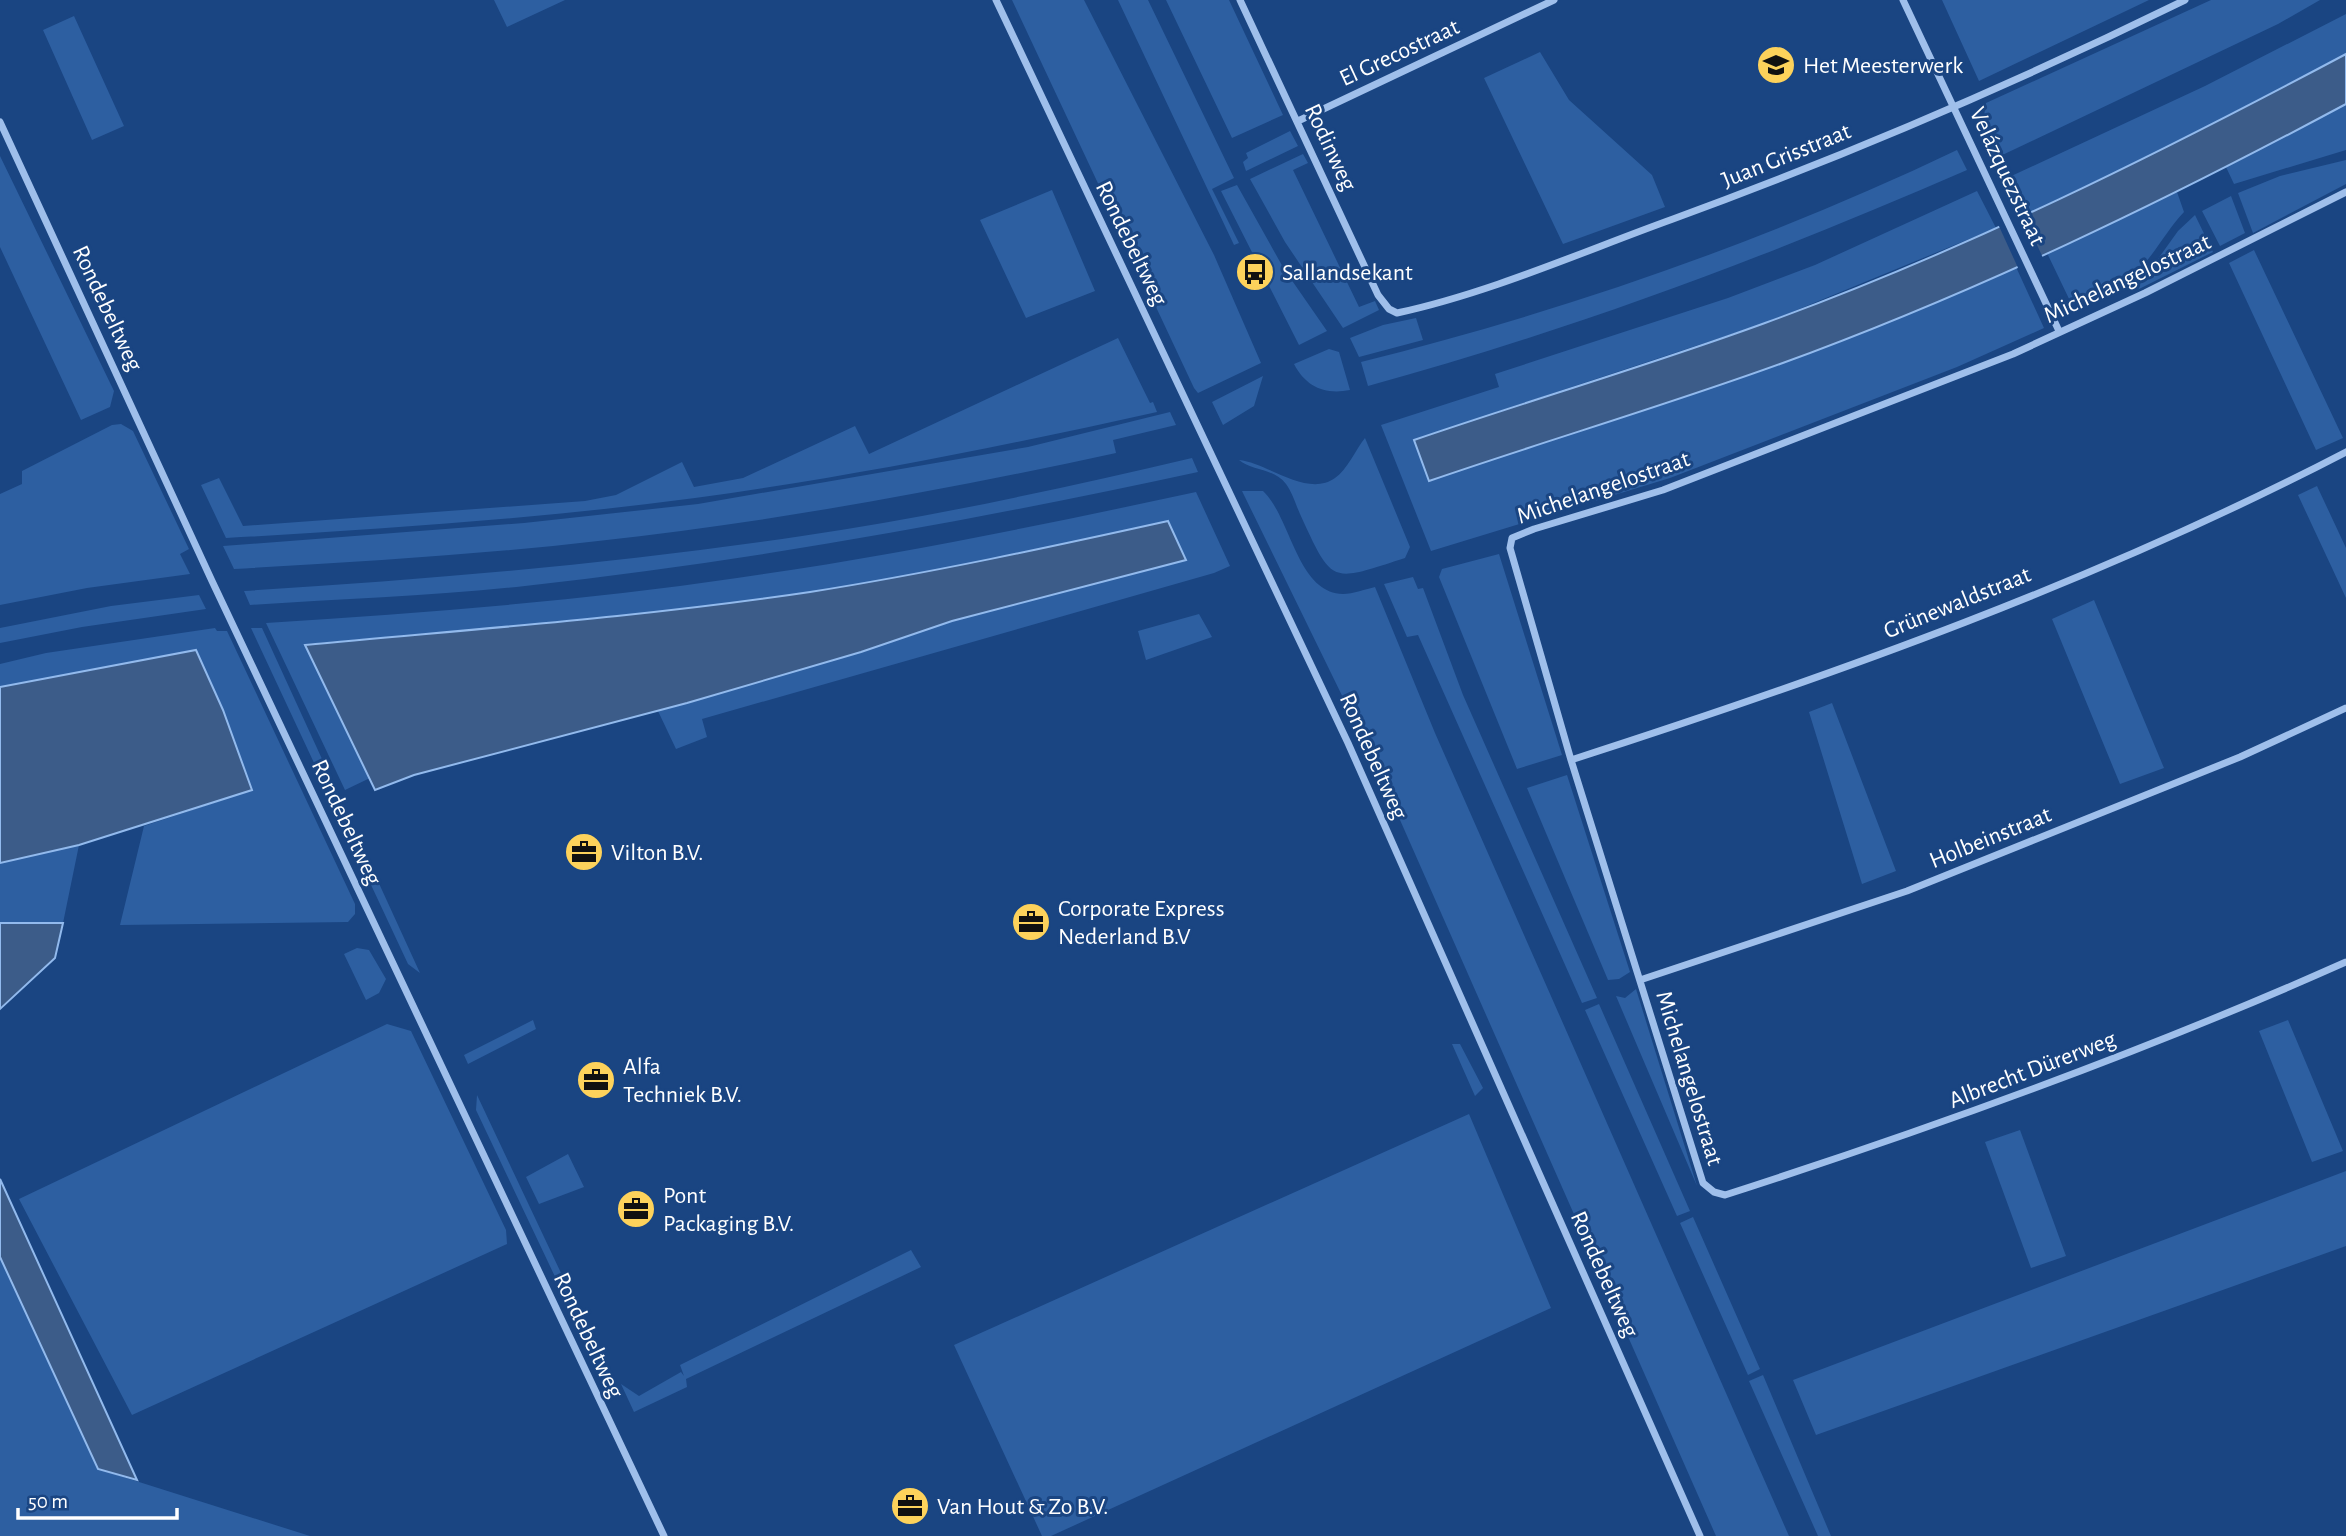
<svg xmlns="http://www.w3.org/2000/svg" width="2346" height="1536" viewBox="0 0 2346 1536" font-family="'Alegreya Sans',sans-serif">
	<rect width="100%" height="100%" fill="#1a4582"/>
	<path fill="#2d5fa1" d="M 494,0 L 565,0 L 507,27 Z
		M 1012,0 L 1084,0 L 1214,255 L 1261,363 L 1198,393 L 1194,388 Z
		M 1118,0 L 1148,0 L 1234,178 L 1212,189 L 1239,243 L 1234,245 Z
		M 1166,0 L 1229,0 L 1283,115 L 1232,138 Z
		M 1942,0 L 2149,0 L 1979,81 Z
		M 2211,0 L 2320,0 L 2278,24 L 1996,158 L 1983,122 L 1986,103 Z
		M 2346,14 L 2346,54 L 2157,152 L 2022,216 L 2013,201 L 2007,178 L 2205,86 Z
		M 74,16 L 124,126 L 92,140 L 43,30 Z
		M 1540,52 L 1569,100 L 1652,175 L 1665,207 L 1563,244 L 1484,78 Z
		M 2346,104 L 2346,150 L 2234,184 L 2226,167 Z
		M 1290,131 L 1298,146 L 1246,171 L 1243,162 L 1248,158 L 1246,153 Z
		M 1957,150 L 1967,170 C 1772,255 1573,330 1368,386 L 1361,362 C 1565,311 1767,241 1957,150 Z
		M 1303,154 L 1308,163 L 1293,170 L 1359,307 L 1375,301 L 1379,310 L 1343,328 L 1285,242 L 1250,179 Z
		M 0,156 L 114,391 L 110,407 L 81,420 L 0,247 Z
		M 2346,160 L 2346,184 L 2253,233 L 2238,193 L 2280,176 Z
		M 1237,185 L 1284,269 L 1327,331 L 1299,345 L 1221,191 Z
		M 1052,190 L 1095,291 L 1026,318 L 980,220 Z
		M 1977,191 L 1996,228 L 1765,323 L 1496,412 L 1429,481 L 1779,364 L 2016,267 L 2044,328 L 1957,367 L 1670,478 L 1431,551 L 1381,425 L 1499,387 L 1495,374 L 1728,298 L 1815,265 Z
		M 2177,192 L 2184,212 C 2164,233 2151,262 2128,280 C 2113,292 2089,297 2072,305 L 2047,253 Z
		M 2231,196 L 2245,233 L 2220,246 L 2202,211 Z
		M 2195,215 L 2213,252 L 2135,291 L 2178,231 Z
		M 2254,250 L 2343,438 L 2316,450 L 2229,263 Z
		M 1416,318 L 1423,340 L 1359,357 L 1350,338 L 1383,325 Z
		M 1118,338 L 1150,403 L 1153,402 L 1157,412 C 1004,446 851,477 695,498 C 539,519 383,529 226,538 L 201,485 L 219,478 L 243,526 L 585,501 L 616,495 L 682,462 L 694,487 L 743,478 L 855,426 L 869,454 Z
		M 1329,349 L 1339,352 L 1350,390 C 1325,395 1306,387 1294,364 Z
		M 1263,376 L 1254,406 L 1223,425 L 1212,402 Z
		M 1170,412 L 1176,425 L 1113,440 L 1116,453 C 945,490 772,522 598,541 C 477,555 355,562 234,569 L 223,546 L 524,523 L 698,504 L 1028,447 Z
		M 121,424 L 133,431 L 189,549 L 180,554 L 190,574 L 87,588 L 0,605 L 0,494 L 22,484 L 22,471 L 112,425 Z
		M 1365,438 L 1410,547 L 1405,558 C 1330,582 1333,586 1300,514 C 1296,505 1292,492 1286,484 C 1274,468 1252,471 1239,460 C 1268,463 1307,498 1335,478 C 1347,470 1356,449 1365,438 Z
		M 1192,458 L 1198,472 C 975,520 752,561 525,586 C 434,596 342,599 250,605 L 244,591 C 431,579 617,564 802,536 C 933,517 1063,488 1192,458 Z
		M 2317,486 L 2346,548 L 2346,598 L 2298,495 Z
		M 1242,491 L 1263,491 C 1291,517 1297,593 1343,594 C 1353,594 1366,589 1375,587 L 1435,733 L 1789,1536 L 1716,1536 L 1374,761 Z
		M 1196,492 L 1230,566 L 1214,573 L 702,719 L 707,737 L 676,749 L 658,711 L 861,652 L 952,621 L 1185,559 L 1168,521 C 1050,548 930,573 810,592 C 643,617 474,629 306,644 L 370,778 L 345,790 L 266,623 C 424,613 581,601 737,578 C 891,556 1043,525 1196,492 Z
		M 1499,554 L 1562,755 L 1517,769 L 1439,577 L 1442,569 Z
		M 1413,577 L 1418,589 L 1423,588 L 1463,695 L 1597,998 L 1582,1003 L 1418,635 L 1407,637 L 1384,584 Z
		M 199,595 L 206,609 L 82,627 L 0,643 L 0,628 L 111,606 Z
		M 2094,600 L 2164,768 L 2120,784 L 2052,619 Z
		M 1199,614 L 1212,637 L 1146,660 L 1138,631 Z
		M 215,628 L 217,631 L 227,631 L 355,904 L 355,914 L 348,922 L 120,925 L 144,826 L 252,790 L 223,710 L 196,650 L 0,687 L 0,664 L 46,653 Z
		M 262,628 L 420,973 L 408,964 L 251,628 Z
		M 1832,703 L 1896,871 L 1862,884 L 1809,712 Z
		M 1567,775 L 1630,972 L 1619,979 L 1608,980 L 1527,788 Z
		M 79,845 L 63,923 L 0,923 L 0,863 Z
		M 357,948 L 369,950 L 386,979 L 379,993 L 366,1000 L 344,954 Z
		M 1636,989 L 1697,1186 L 1616,996 L 1625,998 Z
		M 1599,1004 L 1690,1211 L 1677,1216 L 1585,1010 Z
		M 533,1020 L 536,1029 L 468,1064 L 464,1055 Z
		M 2288,1020 L 2343,1151 L 2312,1162 L 2259,1031 Z
		M 387,1024 L 411,1031 L 506,1230 L 507,1244 L 132,1415 L 19,1199 Z
		M 1452,1044 L 1460,1044 L 1483,1088 L 1475,1096 Z
		M 477,1095 L 586,1326 L 576,1321 L 476,1110 Z
		M 1469,1114 L 1551,1308 L 1051,1536 L 1042,1536 L 954,1345 Z
		M 2020,1130 L 2066,1256 L 2031,1268 L 1985,1142 Z
		M 568,1154 L 584,1187 L 539,1204 L 526,1177 Z
		M 2346,1171 L 2346,1246 L 1816,1435 L 1793,1380 Z
		M 1693,1217 L 1760,1369 L 1748,1375 L 1680,1223 Z
		M 0,1246 L 98,1469 L 310,1536 L 0,1536 Z
		M 911,1250 L 921,1267 L 686,1379 L 687,1387 L 634,1412 L 621,1384 L 639,1396 L 681,1372 L 684,1376 L 680,1365 Z
		M 1763,1375 L 1831,1536 L 1818,1536 L 1749,1381 Z"/>
	<path fill="#3c5c89" stroke="#92baed" stroke-width="2" d="M 2346,54 L 2346,104 C 2163,202 1975,293 1780,364 C 1664,406 1545,441 1429,481 L 1414,440 C 1531,400 1650,365 1765,323 C 1966,250 2158,154 2346,54 Z
		M 1168,521 L 1186,560 L 952,621 L 861,652 L 687,703 L 414,775 L 375,790 L 305,645 C 474,629 643,617 810,592 C 930,573 1050,547 1168,521 Z
		M 196,650 L 223,710 L 252,790 L 79,845 L 0,863 L 0,687 Z
		M 0,923 L 63,923 L 55,958 L 0,1009 Z
		M 0,1179 L 137,1480 L 98,1469 L 0,1257 Z"/>
	<path fill="#1a4582" d="M 2022,212 L 2043,258 L 2019,270 L 1998,224 Z"/>
	<g fill="none" stroke-linecap="round" stroke-linejoin="round">
		<path stroke="#9fbfeb" stroke-width="7" d="M 996,0 L 1348,743 L 1700,1536
			M 1240,0 L 1378,295 L 1389,309 L 1397,313 C 1490,293 1584,251 1673,219 C 1848,155 2018,82 2185,0
			M 1903,0 L 2059,331
			M 1298,121 L 1554,0
			M 0,122 L 212,581 L 664,1536
			M 2346,192 L 2145,293 L 2013,354 L 1663,490 L 1534,529 L 1512,538 L 1510,548 L 1571,760 L 1703,1183 L 1714,1192 L 1725,1195 C 1936,1127 2144,1052 2346,962
			M 1571,760 C 1835,675 2100,580 2346,452
			M 1640,980 L 1907,891 L 2240,757 L 2346,708"/>
	</g>
	<defs>
		<symbol id="school-disc" viewBox="-11 -11 22 22"><circle r="9.5" fill="#fdd25b" stroke="#1a4582"/><path d="M0-5L7-2L0 1L-7-2ZM-4 1L0 2.5L4 1V4Q0 6-4 4Z" fill="#111"/></symbol>
		<symbol id="bus-disc" viewBox="-11 -11 22 22"><circle r="9.5" fill="#fdd25b" stroke="#1a4582"/><path d="M-5-6H5V4H4V6H2V4H-2V6H-4V4H-5ZM-3.5-4V0h7V-4ZM-3.5 1.2v1.5H-2V1.2ZM2 1.2v1.5H3.5V1.2Z" fill="#111"/></symbol>
		<symbol id="office-disc" viewBox="-11 -11 22 22"><circle r="9.5" fill="#fdd25b" stroke="#1a4582"/><path d="M-6-3h4V-5.5h4V-3h4V5H-6ZM-1-4.5V-3h2v-1.5ZM-6 0V1H6V0Z" fill="#111"/></symbol>
	</defs>
	<g fill-rule="evenodd">
		<use href="#school-disc" x="1754" y="43" width="44" height="44"/>
		<use href="#bus-disc" x="1233" y="250" width="44" height="44"/>
		<use href="#office-disc" x="562" y="830" width="44" height="44"/>
		<use href="#office-disc" x="1009" y="900" width="44" height="44"/>
		<use href="#office-disc" x="574" y="1058" width="44" height="44"/>
		<use href="#office-disc" x="614" y="1187" width="44" height="44"/>
		<use href="#office-disc" x="888" y="1484" width="44" height="44"/>
	</g>
	<g text-anchor="middle" stroke-width="6" stroke-linejoin="round" paint-order="stroke">
		<g font-size="24" fill="#fff" stroke="#1a4582">
			<text transform="translate(1399 52) rotate(-25)" y="8">El Grecostraat</text>
			<text transform="translate(1331 147) rotate(65)" y="8">Rodinweg</text>
			<text transform="translate(1786 155) rotate(-22)" y="8">Juan Grisstraat</text>
			<text transform="translate(2008 176) rotate(65)" y="8">Velázquezstraat</text>
			<text transform="translate(1132 243) rotate(64)" y="8">Rondebeltweg</text>
			<text transform="translate(2127 278) rotate(-25)" y="8">Michelangelostraat</text>
			<text transform="translate(108 308) rotate(65)" y="8">Rondebeltweg</text>
			<text transform="translate(1603 487) rotate(-19)" y="8">Michelangelostraat</text>
			<text transform="translate(1957 602) rotate(-22)" y="8">Grünewaldstraat</text>
			<text transform="translate(1374 756) rotate(66)" y="8">Rondebeltweg</text>
			<text transform="translate(347 822) rotate(65)" y="8">Rondebeltweg</text>
			<text transform="translate(1990 837) rotate(-22)" y="8">Holbeinstraat</text>
			<text transform="translate(2032 1069) rotate(-21)" y="8">Albrecht Dürerweg</text>
			<text transform="translate(1690 1078) rotate(73)" y="8">Michelangelostraat</text>
			<text transform="translate(1605 1274) rotate(66)" y="8">Rondebeltweg</text>
			<text transform="translate(589 1335) rotate(65)" y="8">Rondebeltweg</text>
		</g>
		<g font-size="24" fill="#fff" stroke="#1a4582" text-anchor="start">
			<text x="1803" y="73">Het Meesterwerk</text>
			<text x="1282" y="280">Sallandsekant</text>
			<text x="611" y="860">Vilton B.V.</text>
			<text x="1058" y="916">Corporate Express<tspan x="1058" dy="28">Nederland B.V</tspan></text>
			<text x="623" y="1074">Alfa<tspan x="623" dy="28">Techniek B.V.</tspan></text>
			<text x="663" y="1203">Pont<tspan x="663" dy="28">Packaging B.V.</tspan></text>
			<text x="937" y="1514">Van Hout &amp; Zo B.V.</text>
		</g>
	</g>
	<path d="M18 1508v10h159v-10" fill="none" stroke="#ffffff" stroke-width="3.5"/>
	<text x="28" y="1508" font-size="21" fill="#ffffff" stroke="#1a4582" stroke-width="5" paint-order="stroke">50 m</text>
</svg>
